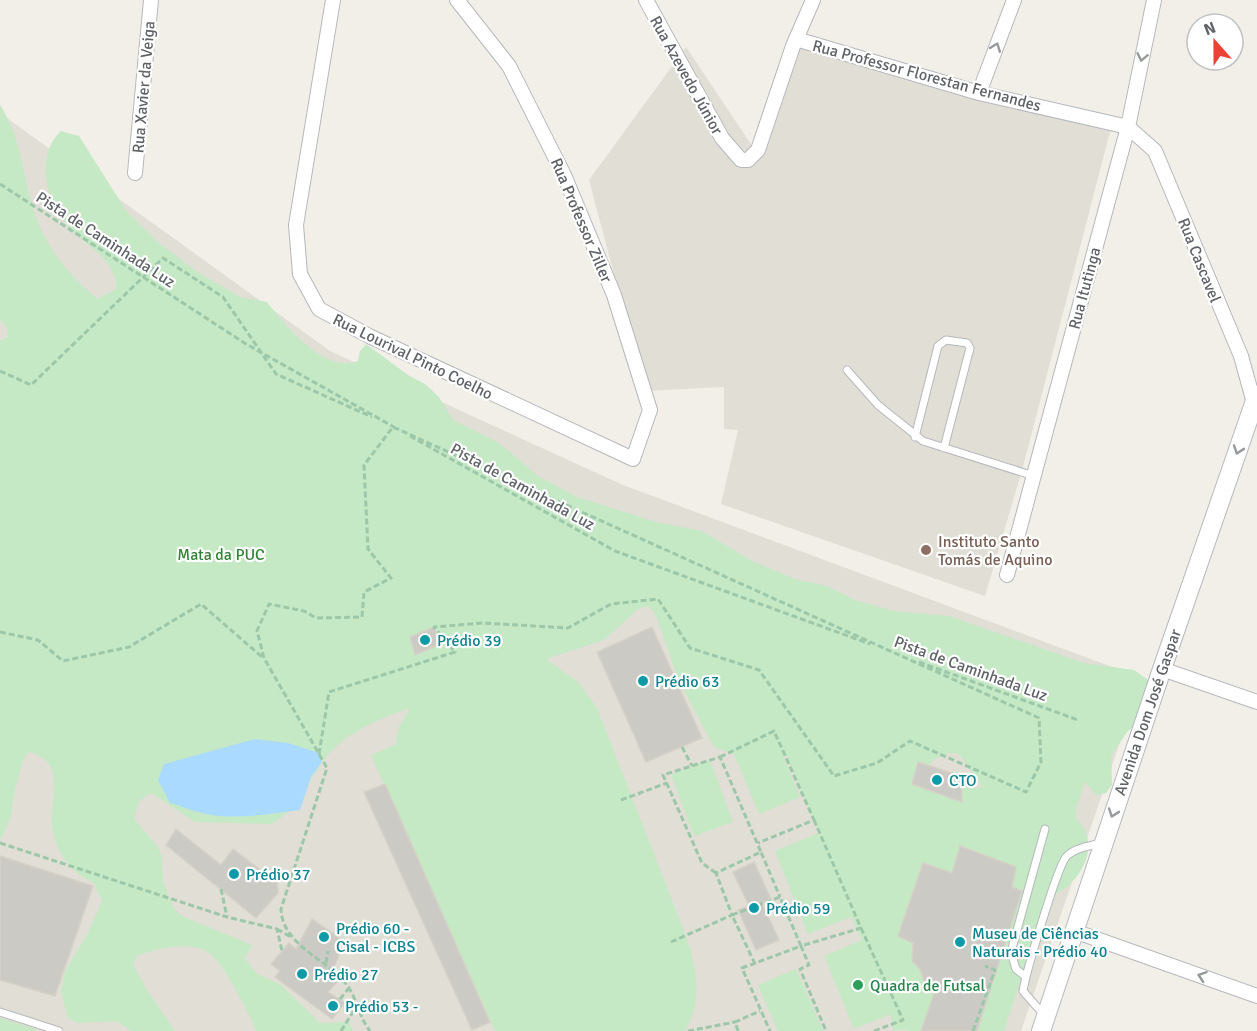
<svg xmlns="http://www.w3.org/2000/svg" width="1257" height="1031" viewBox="0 0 1257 1031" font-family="Signika,sans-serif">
	<rect width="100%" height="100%" fill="#f1efe8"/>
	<path fill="#e1ded6" d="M 794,46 L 1111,128 L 1023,467 L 985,596 L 721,504 L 738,430 L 724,429 L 724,387 L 645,391 L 589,180 L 686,47 L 759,156 Z
		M 0,113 L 330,351 L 623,485 L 1142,678 L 1021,1031 L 0,1031 Z"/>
	<path fill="#c5e8c5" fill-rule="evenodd" d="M 0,105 C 20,136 22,167 31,202 C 42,242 66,274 98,299 L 116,289 C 117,255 77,243 61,217 C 44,192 37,153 61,131 L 79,136 L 127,212 L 158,242 L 196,271 L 240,297 L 267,302 C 286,326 324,374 358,361 L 360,351 L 366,344 L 408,375 L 425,384 L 439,397 L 453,420 L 499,443 L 538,476 L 577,497 L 656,522 L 702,531 L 752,561 L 795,579 L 827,586 L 855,600 L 894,611 L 949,616 L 1084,663 L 1134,670 L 1151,682 L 1142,719 L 1127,732 L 1111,756 L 1112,785 L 1106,793 L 1096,795 L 1085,782 L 1076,809 L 1076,819 C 1103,843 1081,884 1053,895 L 1050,889 L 1004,1031 L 908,1031 L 907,1029 L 893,1031 L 891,1014 L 854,1029 L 824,956 L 862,940 L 851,917 L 808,934 L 775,851 L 818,833 L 822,841 L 786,756 L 782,753 L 800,797 L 759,814 L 734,754 L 714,747 L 679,681 L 655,613 L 647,606 L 638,609 L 604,640 L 546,659 L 579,683 L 597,708 L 686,936 C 697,968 703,1001 685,1031 L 495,1031 L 371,755 L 395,745 L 399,727 L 410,708 C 377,720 341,734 321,764 C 305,786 297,809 272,824 L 195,822 L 151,793 L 139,801 L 134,819 L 157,846 L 162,856 L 163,881 L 174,909 L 182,916 L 252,945 L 245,958 L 256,973 L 281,985 L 320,1023 L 349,1022 L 353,1031 L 256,1031 C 249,1013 223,960 206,951 C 187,941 156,949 137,956 L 133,964 L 147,990 L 175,1031 L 131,1031 L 117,1021 L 77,1023 L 68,1018 L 61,992 L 65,971 L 88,933 L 102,901 L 94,883 C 71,873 56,853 52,826 C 49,800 68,760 28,752 L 23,761 L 14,793 L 11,817 L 0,840 L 0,341 L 8,337 L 7,328 L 0,320 ZM 949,753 L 959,754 L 983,788 L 935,780 L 928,767 L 934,759 Z
		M 710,760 L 733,822 L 694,836 L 671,775 Z
		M 796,969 L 823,1031 L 778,1031 L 758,985 Z
		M 0,1018 L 36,1029 L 36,1031 L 0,1031 Z"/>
	<path fill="#aadaff" d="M 255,739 L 288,743 L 319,753 L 322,762 L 311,777 L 300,810 C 269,814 237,820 206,814 C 194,812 182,806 170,803 L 158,780 L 164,764 Z"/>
	<path fill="#cccac5" stroke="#d6d1c6" stroke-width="1.5" d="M 434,627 L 440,644 L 415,655 L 410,637 Z
		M 652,627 L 702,738 L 646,762 L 597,652 Z
		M 918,762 L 961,776 L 962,802 L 912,784 Z
		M 385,784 L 490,1022 L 472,1030 L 364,792 Z
		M 176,829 L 221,865 L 233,849 L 277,883 L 278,893 L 256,918 L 166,845 Z
		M 960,846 L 1016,867 L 1012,887 L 1022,891 L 977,1031 L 921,1031 L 936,988 L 924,981 L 920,969 L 912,961 L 913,943 L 898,936 L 923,863 L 952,873 Z
		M 0,856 L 93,886 L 55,996 L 0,980 Z
		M 754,862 L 771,899 L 762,903 L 779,940 L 756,950 L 738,910 L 749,906 L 733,872 Z
		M 312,919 L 345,942 L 330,976 L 337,982 L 328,992 L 345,1003 L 332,1019 L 275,977 L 280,971 L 271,964 L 289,943 L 296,949 Z"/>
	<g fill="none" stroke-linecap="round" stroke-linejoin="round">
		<defs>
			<path id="lane" d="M 847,370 L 878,405 L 923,441 L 1034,476
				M 915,437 L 938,346 L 946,340 L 967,343 L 970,348 L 944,448
				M 1026,977 L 1016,969 L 1011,952 L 1045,829
				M 0,1012 L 59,1031
				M 1044,1015 L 1023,991 C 1026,972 1057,868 1066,857 C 1074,848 1090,846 1101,843"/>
			<path id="street" d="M 333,0 L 296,225 L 300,274 L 319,309 L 369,336 L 633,459 L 650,410 L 614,295 L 564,175 L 509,66 L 457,0
				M 646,0 L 722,138 L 741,160 L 748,160 L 758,150 L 793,46 L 813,0
				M 796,39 L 979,93 L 1128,127 L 1155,151 L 1241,356 L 1254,403 L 1257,405
				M 979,93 L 1014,0
				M 135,173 L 151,0
				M 1007,575 L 1128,127 L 1154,0
				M 1162,669 L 1257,702
				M 1074,931 L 1257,996"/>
			<path id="secondary" d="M 1041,1031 L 1162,669 L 1257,395"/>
		</defs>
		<use href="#lane" stroke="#b5b8bc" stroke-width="9"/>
		<use href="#street" stroke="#b5b8bc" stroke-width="16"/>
		<use href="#secondary" stroke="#b6babf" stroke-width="20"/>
		<path stroke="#9cc7a9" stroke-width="3" stroke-dasharray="6 3" stroke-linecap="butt" d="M 0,184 L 246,344 L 394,427
			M 0,371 L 31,385 L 163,258 L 223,297 L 276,374 L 372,417
			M 410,436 L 615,551 L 870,644
			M 0,632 L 38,640 L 63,661 L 129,647 L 201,604 L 262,657
			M 919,662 L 1078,720
			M 682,747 L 692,766
			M 319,754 L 329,692 L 455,652 L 434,627 L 483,623 L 568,628 L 611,604 L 658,599 L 690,648 L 759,670 L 834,776 L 877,763 L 910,741 L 1026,792 L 1041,762 L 1039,718 L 393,427 L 364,465 L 368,549 L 391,578 L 364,592 L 362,617 L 316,618 L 304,611 L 269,604 L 257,631 L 264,658 L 319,754 L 327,768 L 281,909 C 282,945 327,959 347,985 C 357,999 359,1017 370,1031
			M 720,757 L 774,731 L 814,820 L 758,843
			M 621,800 L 667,783
			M 814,820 L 861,928 L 801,946 L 809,965 L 800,969 L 826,1031
			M 0,843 L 227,917 L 277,929 L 282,951
			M 716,873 L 702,863 L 663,775 L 720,757 L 761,852
			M 221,889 L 227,917
			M 861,928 L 903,1020 L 874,1031
			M 277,929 L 291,937
			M 671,942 L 732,915 L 716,873 L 761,852 L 780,897
			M 326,963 L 328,951
			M 755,964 L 732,915 L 780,897 L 801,946 L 742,968 L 770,1031
			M 340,999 L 349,988
			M 341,1031 L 356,1007
			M 688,1031 L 735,1022
			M 738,1031 L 735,1022 L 760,1011
			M 973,1031 L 995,970 L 985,966"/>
		<use href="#lane" stroke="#fff" stroke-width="7"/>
		<use href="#street" stroke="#fff" stroke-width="14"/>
		<use href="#secondary" stroke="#fff" stroke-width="18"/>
	</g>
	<defs><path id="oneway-chevron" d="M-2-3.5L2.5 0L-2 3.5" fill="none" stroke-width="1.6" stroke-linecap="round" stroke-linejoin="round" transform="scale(1.5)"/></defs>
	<g stroke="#979a9d">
		<use href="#oneway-chevron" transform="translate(996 47) rotate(-69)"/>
		<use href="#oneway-chevron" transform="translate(1142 57) rotate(102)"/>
		<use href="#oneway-chevron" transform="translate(1238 450) rotate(109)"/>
		<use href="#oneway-chevron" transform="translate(1113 813) rotate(109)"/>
		<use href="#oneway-chevron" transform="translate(1202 976) rotate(-161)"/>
	</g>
	<circle fill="#8d6e63" stroke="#fff" stroke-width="2" cx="926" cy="550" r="6"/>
	<g fill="#0f9aa8" stroke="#fff" stroke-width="2">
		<circle cx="425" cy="640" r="6"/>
		<circle cx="643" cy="681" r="6"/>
		<circle cx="937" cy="780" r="6"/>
		<circle cx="234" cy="874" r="6"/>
		<circle cx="754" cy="908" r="6"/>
		<circle cx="324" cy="937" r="6"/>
		<circle cx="960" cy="942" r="6"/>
		<circle cx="302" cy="974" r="6"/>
		<circle cx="333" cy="1006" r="6"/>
	</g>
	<circle fill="#2e9e5b" stroke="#fff" stroke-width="2" cx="858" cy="985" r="6"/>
	<g text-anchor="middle" stroke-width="4.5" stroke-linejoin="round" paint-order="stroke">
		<g font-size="16" fill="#5f6368" stroke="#fff">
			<text transform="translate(687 75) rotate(61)" y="6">Rua Azevedo Júnior</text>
			<text transform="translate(927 75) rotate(15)" y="6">Rua Professor Florestan Fernandes</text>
			<text transform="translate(143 87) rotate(-85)" y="6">Rua Xavier da Veiga</text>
			<text transform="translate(582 220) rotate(67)" y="6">Rua Professor Ziller</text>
			<text transform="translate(106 239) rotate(33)" y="6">Pista de Caminhada Luz</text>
			<text transform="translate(1200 260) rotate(68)" y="6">Rua Cascavel</text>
			<text transform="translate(1084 288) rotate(-75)" y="6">Rua Itutinga</text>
			<text transform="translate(413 356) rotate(26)" y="6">Rua Lourival Pinto Coelho</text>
			<text transform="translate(523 486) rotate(29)" y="6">Pista de Caminhada Luz</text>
			<text transform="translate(971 668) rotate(20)" y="6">Pista de Caminhada Luz</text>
			<text transform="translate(1147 712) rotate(-71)" y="6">Avenida Dom José Gaspar</text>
		</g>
		<g font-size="16" fill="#785e54" stroke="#fff" text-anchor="start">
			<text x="938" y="547">Instituto Santo<tspan x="938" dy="18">Tomás de Aquino</tspan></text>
		</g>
		<g font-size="16" fill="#348238" stroke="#fff">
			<text x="221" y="560">Mata da PUC</text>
		</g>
		<g font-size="16" fill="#0d838f" stroke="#fff" text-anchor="start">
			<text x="437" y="646">Prédio 39</text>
			<text x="655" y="687">Prédio 63</text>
			<text x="949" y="786">CTO</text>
			<text x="246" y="880">Prédio 37</text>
			<text x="766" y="914">Prédio 59</text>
			<text x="336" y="934">Prédio 60 -<tspan x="336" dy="18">Cisal - ICBS</tspan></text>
			<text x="972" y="939">Museu de Ciências<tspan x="972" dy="18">Naturais - Prédio 40</tspan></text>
			<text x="314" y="980">Prédio 27</text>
			<text x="345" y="1012">Prédio 53 -</text>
		</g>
		<g font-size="16" fill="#27864d" stroke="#fff" text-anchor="start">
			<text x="870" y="991">Quadra de Futsal</text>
		</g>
	</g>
	<g transform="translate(1215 42) rotate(339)"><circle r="28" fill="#ffffff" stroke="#bfc1c3" stroke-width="1.5"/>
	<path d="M0-4.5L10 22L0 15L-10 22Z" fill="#ea4335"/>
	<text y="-9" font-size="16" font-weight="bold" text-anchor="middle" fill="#5f6368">N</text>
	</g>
</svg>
